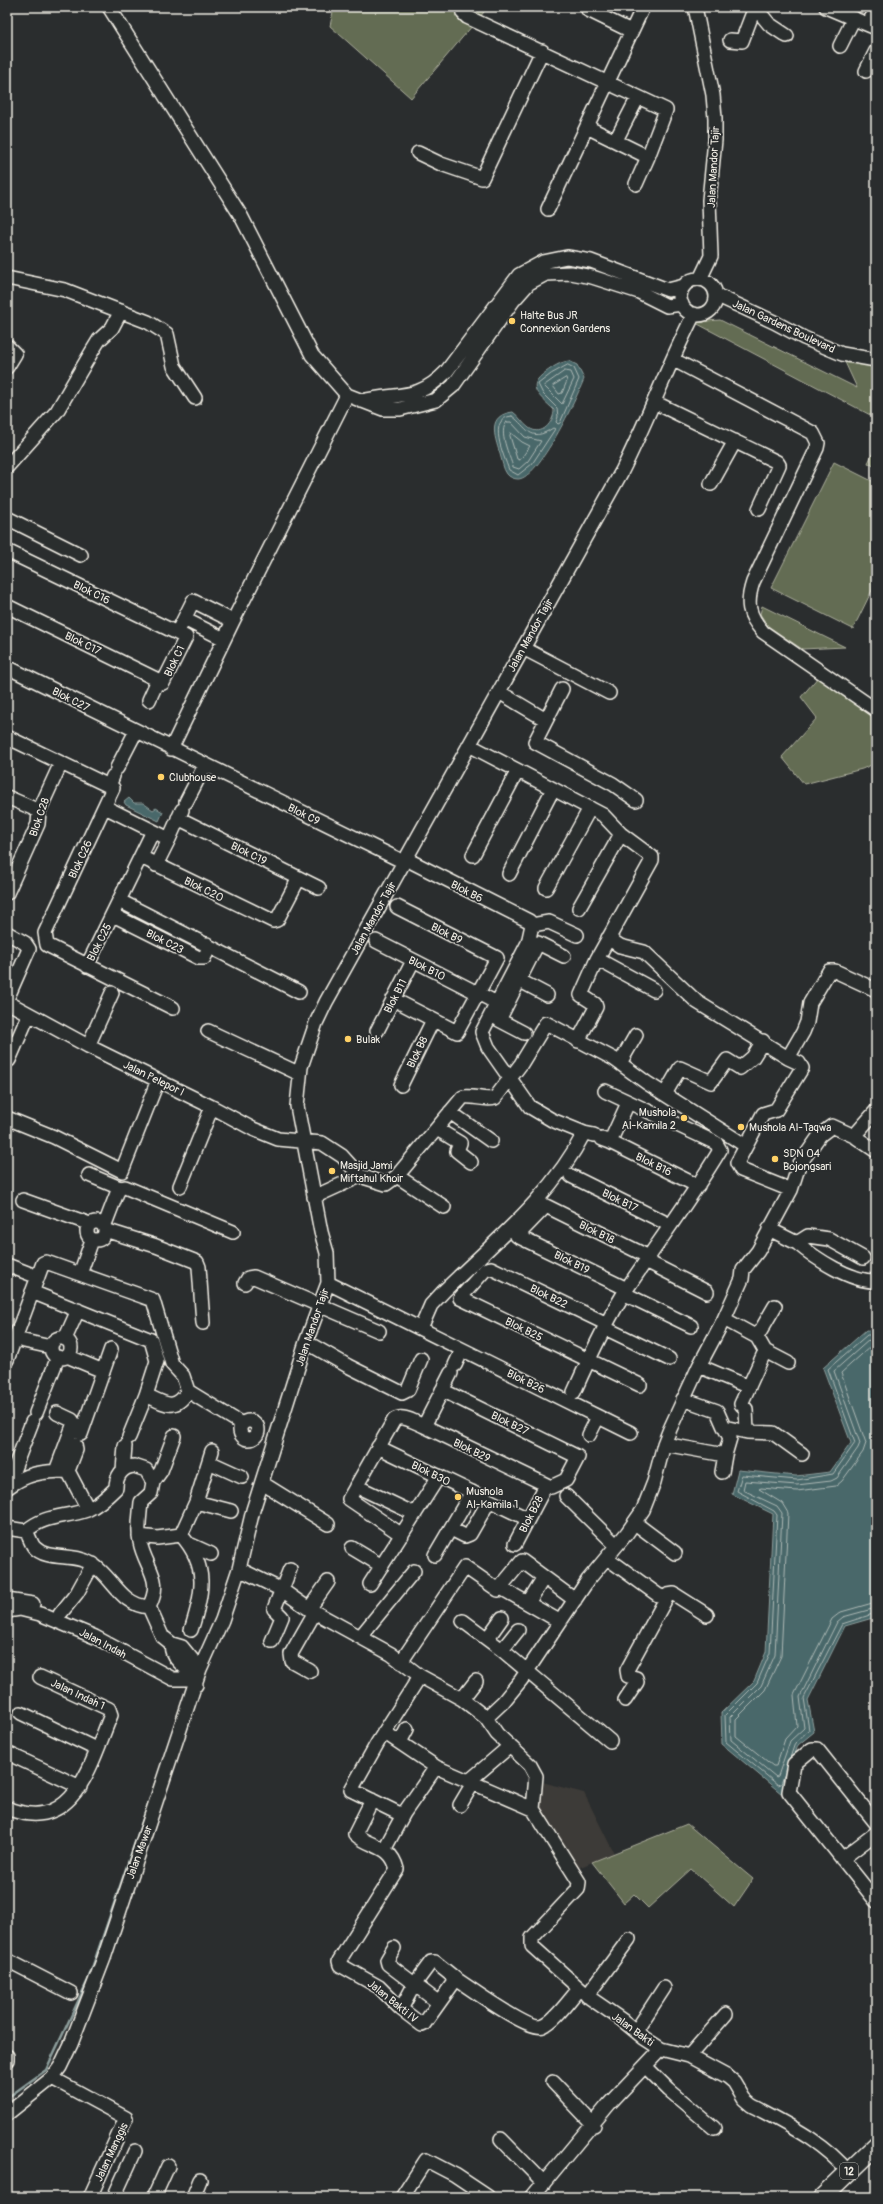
<svg xmlns="http://www.w3.org/2000/svg" width="883" height="2204" viewBox="0 0 883 2204" font-family="Pangolin,sans-serif">
	<rect width="100%" height="100%" fill="#2a2d2e"/>
	<filter id="ink" filterUnits="userSpaceOnUse"><feTurbulence type="fractalNoise" baseFrequency=".025" numOctaves="2"/><feDisplacementMap in="SourceGraphic" scale="8" xChannelSelector="R" yChannelSelector="G"/><feConvolveMatrix kernelMatrix="1 2 1 2 8 2 1 2 1" color-interpolation-filters="sRGB"/></filter>
	<g filter="url(#ink)">
		<path fill="#3c3a37" d="M 542,1782 L 584,1793 L 614,1853 L 576,1869 L 534,1804 Z"/>
		<path fill="#636c52" stroke="#acae9d" d="M 334,7 L 483,7 L 484,12 L 411,98 L 330,26 Z
			M 720,320 L 857,388 L 844,360 L 876,364 L 876,418 L 694,322 Z
			M 876,446 L 876,467 L 868,463 Z
			M 834,462 L 876,483 L 876,582 L 853,629 L 771,588 Z
			M 762,606 L 845,647 L 802,649 L 768,626 L 760,614 Z
			M 819,676 L 876,711 L 876,763 L 862,769 L 804,784 L 782,757 L 817,718 L 801,697 Z
			M 687,1824 L 753,1879 L 734,1907 L 691,1869 L 648,1908 L 634,1894 L 624,1903 L 592,1862 Z"/>
		<path fill="#48676a" stroke="#8d9e9c" d="M 569,361 L 577,365 L 584,379 C 577,397 539,479 518,479 C 514,479 509,477 507,474 C 503,469 502,460 500,454 C 494,435 487,415 513,412 C 519,416 523,424 529,428 C 542,437 554,422 554,410 C 540,396 524,387 546,372 C 553,367 560,362 569,361 Z
			M 129,798 L 134,803 L 143,803 L 153,810 L 156,808 L 163,812 L 159,821 L 126,805 L 124,802 Z
			M 866,1330 L 876,1331 L 876,1617 L 845,1626 L 808,1700 L 814,1732 L 798,1745 L 782,1794 L 722,1744 L 721,1713 L 754,1681 L 766,1652 L 773,1514 L 732,1494 L 738,1470 L 796,1476 L 830,1472 L 851,1443 L 823,1368 Z"/>
		<g fill="none" stroke-linecap="round" stroke-linejoin="round">
			<path stroke="#afbab6" stroke-width="1" d="M 568,365 L 574,368 L 579,379 L 560,423 L 558,424 L 556,422 L 558,417 L 557,408 L 543,394 L 538,384 L 551,374 Z
				M 565,371 L 571,372 L 574,379 L 562,404 L 544,386 Z
				M 566,378 L 567,381 L 562,393 L 559,394 L 553,386 Z
				M 512,416 C 528,427 529,444 553,428 L 555,429 L 532,464 L 518,475 L 509,470 C 504,456 486,418 512,416 Z
				M 507,422 L 511,422 L 525,437 L 541,441 L 528,461 L 519,469 L 513,467 C 510,456 497,431 507,422 Z
				M 511,433 L 522,442 L 530,446 L 520,460 L 517,459 L 510,436 Z
				M 876,1340 L 869,1340 L 834,1371 L 860,1443 L 858,1448 L 837,1478 L 831,1481 L 797,1485 L 745,1481 L 743,1490 L 777,1506 L 782,1513 L 775,1655 L 761,1686 L 730,1717 L 731,1740 L 776,1777 L 778,1776 L 790,1741 L 804,1728 L 800,1697 L 837,1622 L 843,1617 L 876,1608
				M 876,1346 L 871,1346 L 841,1373 L 866,1443 L 863,1452 L 842,1481 L 836,1486 L 797,1491 L 761,1488 L 759,1489 L 782,1503 L 788,1513 L 781,1656 L 765,1690 L 736,1719 L 736,1736 L 773,1766 L 776,1766 L 785,1739 L 797,1726 L 794,1695 L 832,1619 L 841,1612 L 876,1602
				M 790,1758 L 795,1743 L 809,1730 L 804,1698 L 842,1624 L 876,1613
				M 785,1773 L 781,1784 L 778,1785 L 726,1742 L 725,1715 L 757,1683 L 770,1653 L 777,1515 L 774,1511 L 737,1491 L 742,1475 L 797,1480 L 833,1474 L 855,1443 L 828,1369 L 867,1335 L 876,1335"/>
			<path stroke="#8d9e9c" stroke-width="2.5" d="M 7,2098 L 46,2070 L 88,1980 L 156,1781"/>
			<defs>
				<path id="minor" d="M 109,7 L 241,216 L 312,355 L 347,395 L 383,409 L 400,409 L 436,400 L 453,386 L 513,301 L 529,283 L 546,274 L 571,273 L 592,277 L 639,292 L 667,306 L 682,304
					M 465,7 L 463,13 L 467,17 L 666,110 L 648,157
					M 590,7 L 588,10 L 631,31
					M 695,7 L 713,95 L 715,118 L 715,140 L 709,200 L 711,256 L 700,279
					M 755,7 L 769,24 L 787,36
					M 826,7 L 876,28
					M 868,24 L 876,10
					M 730,40 L 742,41 L 755,7
					M 840,46 L 854,18
					M 866,71 L 876,51
					M 587,127 L 648,157 L 636,184
					M 616,140 L 638,97
					M 418,153 L 441,164 L 482,178 L 542,51
					M 548,209 L 643,7
					M 7,278 L 65,290 L 148,322 L 167,334 L 174,366 L 195,398
					M680 297a18 18 0 1 1 36 0a18 18 0 1 1-36 0Z
					M 716,295 L 774,322 L 804,338 L 842,354 L 876,360
					M 7,346 L 15,354 L 7,367
					M 674,360 L 813,433 L 818,443 L 817,448 L 753,582 C 746,603 748,615 763,632 L 876,710
					M 361,401 C 398,392 417,402 446,372 L 519,275 L 543,262 L 567,257 L 591,261 L 668,290 L 684,286
					M 654,402 L 777,462 L 779,465 L 759,509
					M 7,467 L 57,411 L 91,353 L 99,340 L 112,328 L 121,311
					M 711,484 L 735,441
					M 7,518 L 81,555
					M 7,551 L 177,633
					M 7,606 L 158,680
					M 184,619 L 224,639
					M 523,648 L 609,693
					M 7,667 L 404,862
					M 562,689 L 535,742 L 613,784 L 636,800
					M 499,692 L 546,720
					M 149,700 L 158,680 L 163,683 L 186,637 L 177,633 L 193,601 L 233,621
					M 7,737 L 109,786 L 113,776
					M 469,745 L 603,815 L 621,834 L 652,857 L 652,860 L 597,959 L 654,990
					M 171,749 L 233,621 L 347,395
					M 117,768 L 136,731
					M 109,786 L 113,788 L 45,933 L 47,945 L 173,1008
					M 7,797 L 39,811
					M 186,802 L 205,765
					M 105,807 L 169,839 L 182,810
					M 178,818 L 319,888
					M 473,855 L 517,772
					M 141,857 L 273,921 L 277,920 L 299,878
					M 406,859 L 529,921 L 532,925 L 528,943 L 482,1032 L 488,1047 L 530,1107 L 552,1120 L 584,1133
					M 156,865 L 169,839
					M 509,874 L 553,789
					M 546,888 L 590,808
					M 7,893 L 38,824 L 39,811 L 61,763
					M 120,901 L 299,992
					M 579,908 L 621,834
					M 113,915 L 199,958 L 204,958 L 209,948 L 207,944
					M 532,925 L 549,922 L 577,935
					M 7,933 L 25,943 L 29,949 L 7,999
					M 608,938 L 620,946 L 644,952 L 697,1002 L 788,1058
					M 376,941 L 497,1003
					M 87,966 L 153,831
					M 511,976 L 547,995
					M 393,999 L 457,1032 L 497,958 L 397,907
					M 7,1002 L 88,1046 L 212,1107 L 253,1129 L 278,1139 L 322,1143 L 342,1156 L 360,1176 L 386,1184 L 397,1176 L 463,1097 C 474,1095 484,1101 495,1098 L 521,1064 L 546,1023 L 614,1059 L 647,1083 L 746,1146
					M 208,1031 L 300,1074
					M 377,1031 L 413,961
					M 524,1033 L 499,1020 L 538,943 L 564,956
					M 578,1041 L 596,1007 L 595,1004 L 581,995 L 597,959
					M 88,1046 L 112,993
					M 9,1060 L 29,1014
					M 620,1063 L 636,1035
					M 401,1085 L 433,1020
					M 665,1094 L 680,1068 L 711,1082 L 727,1060 L 740,1068 L 753,1057 L 763,1041
					M 450,1112 L 491,1141
					M 7,1118 L 54,1137 L 122,1171 L 158,1080
					M 437,1129 L 460,1143 L 457,1151 L 471,1162
					M 854,1136 L 876,1111
					M 602,1139 L 610,1142 L 628,1103
					M 610,1142 L 698,1186
					M 89,1175 L 120,1188
					M 397,1176 L 444,1207
					M 571,1176 L 670,1225
					M 180,1186 L 212,1107
					M 791,1190 L 741,1170 L 737,1163 L 763,1114 L 776,1110 L 802,1068 L 799,1063 L 788,1058 L 803,1032 L 807,1022 L 810,1003 L 829,971 L 835,971 L 876,990
					M 314,1197 L 360,1176
					M 23,1200 L 90,1224
					M87 1231a9 9 0 1 1 18 0a9 9 0 1 1-18 0Z
					M 104,1227 L 117,1193 L 120,1188 L 125,1187 L 233,1232
					M 769,1229 L 797,1243 L 808,1236 L 829,1239 L 863,1258
					M 105,1230 L 156,1246 L 197,1262 L 199,1267 L 203,1323
					M 797,1243 C 816,1259 851,1282 876,1281
					M 646,1261 L 707,1292
					M 7,1265 L 38,1277
					M 80,1274 L 92,1240
					M 245,1283 L 248,1278 L 254,1277 L 379,1331
					M 328,1283 L 631,1433
					M 627,1289 L 517,1236 L 546,1206 L 649,1257
					M 32,1292 L 151,1340 L 157,1361 L 146,1395 L 129,1437
					M 625,1294 L 691,1326
					M 724,1319 L 757,1337 L 765,1351 L 788,1363
					M 607,1324 L 491,1268 L 486,1269 L 460,1298 L 640,1385
					M 421,1328 L 431,1305 L 444,1291 C 494,1242 552,1196 584,1133 L 594,1135
					M 605,1328 L 669,1359
					M 757,1337 L 775,1306
					M51 1348a10 10 0 1 1 20 0a10 10 0 1 1-20 0Z
					M 15,1339 L 51,1347
					M 65,1339 L 78,1310
					M 306,1342 L 348,1366 L 402,1393 L 408,1390 L 421,1359
					M 67,1356 L 103,1371
					M 7,1360 L 43,1263 L 46,1262 L 153,1300 L 172,1364 L 183,1376 L 188,1391 L 242,1424
					M 455,1365 L 462,1350
					M 699,1366 L 749,1387
					M 574,1392 C 590,1356 607,1319 628,1287 C 659,1241 692,1197 720,1150 L 716,1143 L 605,1091
					M 146,1395 C 165,1404 175,1412 188,1391
					M 683,1399 L 717,1411 L 724,1427
					M 36,1413 L 58,1357
					M240 1430a9 9 0 1 1 18 0a9 9 0 1 1-18 0Z
					M 424,1426 L 451,1373
					M 747,1432 L 746,1409 L 741,1404 L 765,1351
					M 81,1434 L 111,1349
					M 589,1435 L 598,1417
					M 67,1442 L 75,1445 L 76,1450 L 68,1471
					M 664,1444 L 725,1455 L 730,1438 L 724,1427 L 747,1432 L 773,1433 L 802,1454
					M 378,1447 L 528,1519
					M 209,1462 L 242,1477
					M 134,1466 L 146,1470 L 153,1482 L 151,1493 L 141,1502 C 140,1515 137,1529 140,1542 C 145,1568 164,1578 149,1607 C 120,1605 114,1578 92,1564 C 73,1552 48,1562 34,1547 C 31,1543 29,1536 26,1531 C 46,1514 64,1518 87,1510 C 98,1505 108,1496 116,1488 C 116,1476 122,1467 134,1466 Z
					M 123,1470 L 125,1446
					M 56,1471 L 74,1423 L 72,1420 L 57,1413
					M 722,1472 L 725,1455
					M 153,1482 L 161,1471 L 174,1436
					M 262,1483 L 328,1524
					M 356,1486 L 415,1514
					M 7,1487 L 32,1422
					M 7,1488 C 26,1473 44,1471 68,1471 L 88,1509
					M 566,1496 L 616,1545
					M 196,1502 L 231,1511
					M 635,1523 L 675,1553
					M 7,1528 L 26,1531
					M 451,1529 L 465,1536 L 470,1534 L 489,1501
					M 181,1535 L 196,1502 L 212,1451
					M 402,1535 L 349,1499 L 394,1420 C 403,1414 414,1422 424,1426 L 551,1487 L 566,1480 L 578,1457 L 442,1390
					M 139,1536 L 157,1538 L 181,1535 C 209,1566 203,1594 191,1630
					M 189,1544 L 211,1554
					M 515,1544 L 546,1485
					M 352,1548 L 382,1566
					M 435,1555 L 472,1492
					M 607,1558 L 658,1595 L 666,1598
					M 239,1569 L 282,1590 L 309,1609 L 391,1654 L 420,1676 L 462,1699 L 486,1718 L 497,1734 L 530,1765 L 536,1776 L 533,1809 L 579,1882 L 578,1889 L 532,1938 L 532,1946 L 590,1998 L 622,2020 L 644,2038 L 661,2049 L 689,2056 L 728,2077 L 734,2082 L 744,2099 L 751,2105 C 786,2124 823,2141 848,2172
					M 370,1584 L 439,1476
					M 501,1588 L 559,1621
					M 7,1600 L 33,1604
					M 528,1603 L 544,1577
					M 149,1607 L 162,1636 L 172,1644 L 182,1647 L 200,1669
					M 309,1609 L 328,1582
					M 7,1611 L 20,1609 L 40,1614 L 95,1637 L 173,1679 L 190,1679 L 196,1685
					M 60,1614 L 77,1593 L 93,1564
					M 463,1621 L 502,1650 L 610,1741
					M 360,1637 L 414,1571
					M 487,1639 L 502,1618
					M 272,1641 L 282,1617 L 274,1609 L 290,1569
					M 172,1644 C 168,1657 189,1670 197,1678
					M 502,1650 L 518,1630
					M 401,1662 L 465,1567 L 498,1590 L 522,1561 L 575,1600
					M 310,1671 L 292,1661 L 291,1654 L 315,1612
					M 420,1676 L 378,1742 L 351,1790 L 398,1813 L 404,1813 L 436,1767 L 533,1809
					M 462,1699 L 476,1681
					M 625,1700 L 637,1682 L 636,1678 L 628,1676 L 627,1670 L 668,1595 L 674,1594 L 707,1615
					M 21,1713 L 96,1749
					M 486,1718 L 503,1702 L 521,1680 L 588,1580 L 627,1533 L 643,1510 L 654,1482 L 664,1444 L 670,1429 L 699,1366 L 724,1319 L 742,1279 L 743,1270 L 758,1251 L 791,1190 L 799,1165 L 820,1135 L 832,1126 L 854,1136 L 876,1151
					M 384,1732 L 436,1767
					M 400,1742 L 407,1729
					M 7,1753 L 80,1787
					M 469,1781 L 510,1746
					M 372,1800 L 355,1834 C 371,1849 390,1843 397,1869 L 339,1961 L 340,1965 L 379,1987 L 401,2009 L 422,2025 L 424,2024 L 456,1979 C 470,1988 530,2032 543,2026 C 555,2021 570,1999 579,1989
					M 460,1805 L 473,1783
					M 7,1808 C 75,1836 91,1762 111,1715 L 109,1709 L 40,1677
					M 876,1823 L 817,1749 L 812,1749 L 794,1764 L 789,1792 L 876,1901
					M 384,1850 L 404,1813
					M 842,1859 L 876,1833
					M 394,1948 L 387,1960 L 388,1964 L 439,2003
					M 7,1960 L 71,1993
					M 587,1996 L 629,1939
					M 401,2009 L 414,1985 L 431,1962 L 435,1962 L 456,1979
					M 636,2031 L 664,1988
					M 7,2056 L 7,2060
					M 689,2056 L 726,2014
					M 645,2066 L 669,2090 L 714,2128
					M 52,2078 L 126,2118 L 90,2197
					M 553,2082 L 594,2125
					M 7,2114 L 52,2078 L 60,2067 L 71,2044 L 104,1958 L 200,1669 L 222,1620 L 239,1569 L 253,1510 L 306,1342 L 328,1283 L 327,1253 L 321,1232 L 297,1106 L 301,1067 L 316,1023 L 326,1002 L 622,471 C 648,419 668,365 694,314
					M 501,2139 L 544,2183
					M 114,2197 L 135,2151
					M 154,2197 L 168,2166
					M 193,2197 L 200,2180
					M 402,2197 L 426,2160 L 455,2175 L 488,2197
					M 532,2197 L 609,2104 L 661,2049"/>
				<path id="highway" d="M 823,2197 L 876,2146"/>
			</defs>
			<use href="#minor" stroke="#f4f1e8" stroke-width="16"/>
			<use href="#highway" stroke="#f4f1e8" stroke-width="21"/>
			<use href="#minor" stroke="#2a2d2e" stroke-width="13"/>
			<use href="#highway" stroke="#2a2d2e" stroke-width="18"/>
		</g>
	</g>
	<g fill="#ffd166" stroke="#2a2d2e" stroke-width="1.5">
		<circle cx="512" cy="321" r="4"/>
		<circle cx="161" cy="777" r="4"/>
		<circle cx="348" cy="1039" r="4"/>
		<circle cx="684" cy="1118" r="4"/>
		<circle cx="741" cy="1127" r="4"/>
		<circle cx="775" cy="1159" r="4"/>
		<circle cx="332" cy="1171" r="4"/>
		<circle cx="458" cy="1497" r="4"/>
	</g>
	<g text-anchor="middle" stroke-width="3.5" stroke-linejoin="round" paint-order="stroke">
		<rect fill="#2a2d2e" stroke="#b7b6b0" stroke-width="1" x="840" y="2163" width="18" height="16" rx="3"/>
		<g font-size="10" font-weight="bold" fill="#f4f1e8">
			<text x="849" y="2175">12</text>
		</g>
		<g font-size="11" fill="#f4f1e8" stroke="#2a2d2e">
			<text transform="translate(713 167) rotate(-87)" y="4">Jalan Mandor Tajir</text>
			<text transform="translate(784 326) rotate(25)" y="4">Jalan Gardens Boulevard</text>
			<text transform="translate(92 592) rotate(26)" y="4">Blok C16</text>
			<text transform="translate(530 635) rotate(-61)" y="4">Jalan Mandor Tajir</text>
			<text transform="translate(83 643) rotate(26)" y="4">Blok C17</text>
			<text transform="translate(174 661) rotate(-64)" y="4">Blok C1</text>
			<text transform="translate(71 699) rotate(27)" y="4">Blok C27</text>
			<text transform="translate(304 814) rotate(26)" y="4">Blok C9</text>
			<text transform="translate(39 817) rotate(-71)" y="4">Blok C28</text>
			<text transform="translate(249 853) rotate(26)" y="4">Blok C19</text>
			<text transform="translate(80 859) rotate(-65)" y="4">Blok C26</text>
			<text transform="translate(204 889) rotate(26)" y="4">Blok C20</text>
			<text transform="translate(467 891) rotate(27)" y="4">Blok B6</text>
			<text transform="translate(373 918) rotate(-61)" y="4">Jalan Mandor Tajir</text>
			<text transform="translate(447 933) rotate(27)" y="4">Blok B9</text>
			<text transform="translate(165 941) rotate(27)" y="4">Blok C23</text>
			<text transform="translate(99 942) rotate(-63)" y="4">Blok C25</text>
			<text transform="translate(427 968) rotate(27)" y="4">Blok B10</text>
			<text transform="translate(395 996) rotate(-63)" y="4">Blok B11</text>
			<text transform="translate(417 1052) rotate(-64)" y="4">Blok B8</text>
			<text transform="translate(154 1078) rotate(26)" y="4">Jalan Pelepor I</text>
			<text transform="translate(654 1164) rotate(26)" y="4">Blok B16</text>
			<text transform="translate(620 1200) rotate(26)" y="4">Blok B17</text>
			<text transform="translate(597 1232) rotate(26)" y="4">Blok B18</text>
			<text transform="translate(572 1262) rotate(26)" y="4">Blok B19</text>
			<text transform="translate(549 1296) rotate(26)" y="4">Blok B22</text>
			<text transform="translate(312 1327) rotate(-71)" y="4">Jalan Mandor Tajir</text>
			<text transform="translate(524 1329) rotate(26)" y="4">Blok B25</text>
			<text transform="translate(526 1381) rotate(26)" y="4">Blok B26</text>
			<text transform="translate(510 1423) rotate(26)" y="4">Blok B27</text>
			<text transform="translate(472 1450) rotate(26)" y="4">Blok B29</text>
			<text transform="translate(431 1473) rotate(26)" y="4">Blok B30</text>
			<text transform="translate(531 1514) rotate(-63)" y="4">Blok B28</text>
			<text transform="translate(103 1643) rotate(28)" y="4">Jalan Indah</text>
			<text transform="translate(78 1694) rotate(25)" y="4">Jalan Indah 1</text>
			<text transform="translate(139 1852) rotate(-70)" y="4">Jalan Mawar</text>
			<text transform="translate(393 2001) rotate(39)" y="4">Jalan Bakti IV</text>
			<text transform="translate(633 2029) rotate(36)" y="4">Jalan Bakti</text>
			<text transform="translate(111 2152) rotate(-65)" y="4">Jalan Manggis</text>
		</g>
		<g font-size="11" fill="#f4f1e8" stroke="#2a2d2e" text-anchor="start">
			<text x="520" y="319">Halte Bus JR<tspan x="520" dy="13">Connexion Gardens</tspan></text>
			<text x="169" y="781">Clubhouse</text>
			<text x="356" y="1043">Bulak</text>
			<text x="676" y="1116" text-anchor="end">Mushola<tspan x="676" dy="13">Al-Kamila 2</tspan></text>
			<text x="749" y="1131">Mushola Al-Taqwa</text>
			<text x="783" y="1157">SDN 04<tspan x="783" dy="13">Bojongsari</tspan></text>
			<text x="340" y="1169">Masjid Jami<tspan x="340" dy="13">Miftahul Khoir</tspan></text>
			<text x="466" y="1495">Mushola<tspan x="466" dy="13">Al-Kamila 1</tspan></text>
		</g>
	</g>
	<rect width="883" height="2204" fill="none" stroke="#2a2d2e" stroke-width="24"/>
	<rect x="12" y="12" width="859" height="2180" fill="none" stroke="#f4f1e8" stroke-width="1.5" filter="url(#ink)"/>
</svg>
